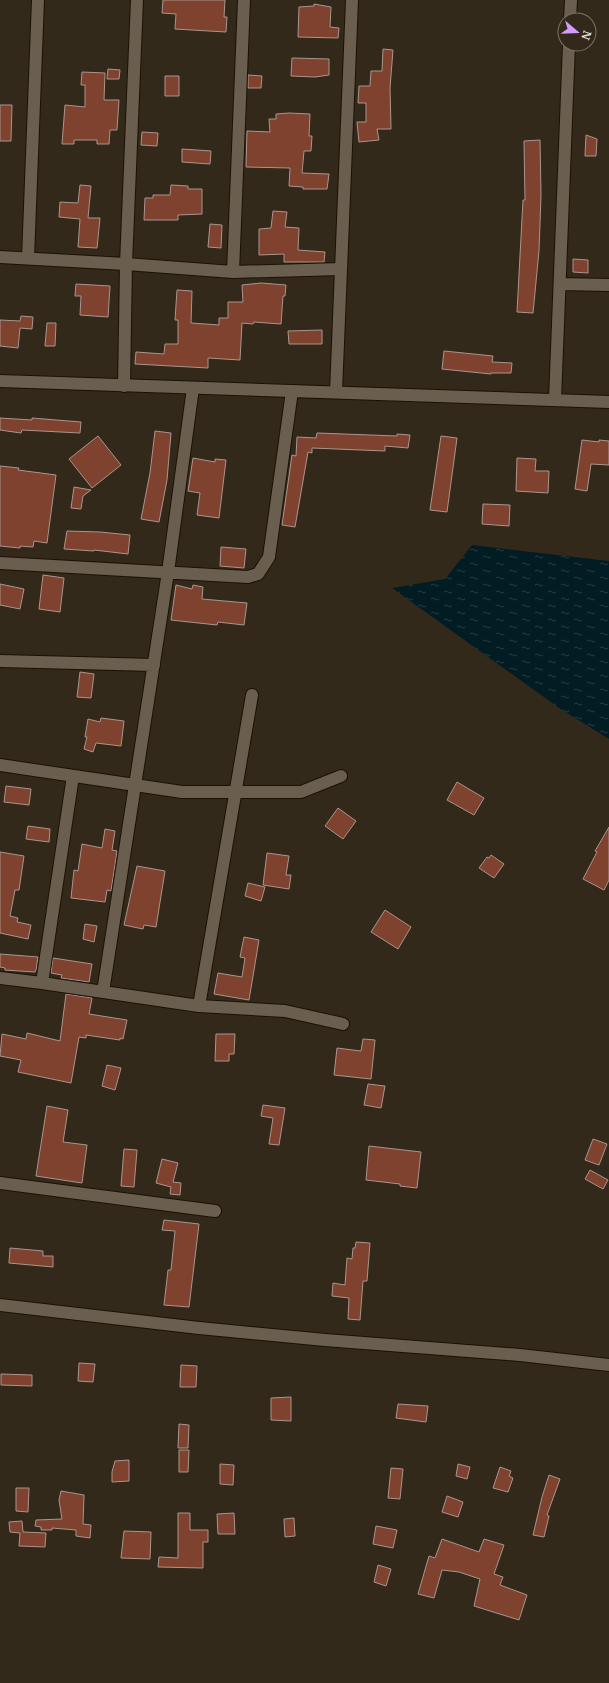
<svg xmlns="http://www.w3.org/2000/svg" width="609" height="1683" viewBox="0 0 609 1683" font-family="Merriweather,serif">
	<defs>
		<pattern id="water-ripples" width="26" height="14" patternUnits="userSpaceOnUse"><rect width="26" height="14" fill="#011c22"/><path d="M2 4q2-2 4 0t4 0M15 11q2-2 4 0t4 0" fill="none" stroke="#263d41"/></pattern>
	</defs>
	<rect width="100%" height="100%" fill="#33291b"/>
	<path fill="url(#water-ripples)" d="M 472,545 L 609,561 L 609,739 L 562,710 L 392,588 L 445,579 Z"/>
	<path fill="#7e422e" stroke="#aa958e" d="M 163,0 L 225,0 L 224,17 L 227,17 L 226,32 L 175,29 L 176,14 L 162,13 Z
		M 314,4 L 331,7 L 330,27 L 339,28 L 338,38 L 298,37 L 299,7 L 314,6 Z
		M 383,49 L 393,50 L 390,88 L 391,129 L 377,129 L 379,140 L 359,142 L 357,122 L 366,122 L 366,103 L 358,103 L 359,86 L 370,86 L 371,71 L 382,71 Z
		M 292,58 L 329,59 L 329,75 L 315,77 L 291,76 Z
		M 108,69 L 120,70 L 119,79 L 107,79 Z
		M 82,72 L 105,73 L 104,100 L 119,100 L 117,130 L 110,130 L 109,144 L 97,144 L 97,140 L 74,140 L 74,144 L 62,144 L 65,105 L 85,107 L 85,85 L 81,85 Z
		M 248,75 L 262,76 L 261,88 L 248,88 Z
		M 165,76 L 179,76 L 179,96 L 165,96 Z
		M 0,105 L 12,105 L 11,141 L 0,141 Z
		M 289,113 L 310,114 L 309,136 L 312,136 L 311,151 L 304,151 L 302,173 L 329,174 L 327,189 L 303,189 L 303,187 L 289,186 L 290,168 L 246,167 L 247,131 L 270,132 L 269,119 L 276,119 L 276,114 Z
		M 142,132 L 158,133 L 157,146 L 141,145 Z
		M 586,135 L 597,139 L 596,156 L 585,156 Z
		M 540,140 L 541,195 L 539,251 L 533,313 L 517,312 L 523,200 L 525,200 L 524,141 Z
		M 182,149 L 211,151 L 210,164 L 182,162 Z
		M 80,185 L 91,186 L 88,218 L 100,218 L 97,248 L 78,247 L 80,219 L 59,217 L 60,202 L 78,203 Z
		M 171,185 L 188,186 L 188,189 L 202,189 L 202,214 L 178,215 L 178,220 L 144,220 L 145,198 L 153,198 L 153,195 L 170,195 Z
		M 273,211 L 287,212 L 285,227 L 299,228 L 298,250 L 325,252 L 324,262 L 284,262 L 284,254 L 259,255 L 259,229 L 271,228 Z
		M 210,224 L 222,225 L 221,248 L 208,247 Z
		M 573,259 L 588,260 L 588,273 L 573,272 Z
		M 261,283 L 286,285 L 285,296 L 283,296 L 281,324 L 254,322 L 253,324 L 242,323 L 240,360 L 208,358 L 208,368 L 135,364 L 136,352 L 164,354 L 165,344 L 178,344 L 178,320 L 175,320 L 177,290 L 192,291 L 191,323 L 219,325 L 219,318 L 228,318 L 228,302 L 243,302 L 242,285 Z
		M 76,284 L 110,286 L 108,317 L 80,315 L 81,296 L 75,296 Z
		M 21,316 L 33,317 L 32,329 L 20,328 L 18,348 L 0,346 L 0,320 L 20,321 Z
		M 47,323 L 56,323 L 55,346 L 45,346 Z
		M 322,330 L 322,344 L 289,344 L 288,331 Z
		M 444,351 L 493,356 L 492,362 L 512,363 L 511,373 L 491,373 L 491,374 L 442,369 Z
		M 0,418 L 32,420 L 32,418 L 81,422 L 80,433 L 22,430 L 21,433 L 0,430 Z
		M 155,431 L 171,433 L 167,480 L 159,522 L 141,519 L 150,473 Z
		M 317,433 L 397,436 L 397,434 L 410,435 L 408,448 L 385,446 L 385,451 L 312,448 L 312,453 L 308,452 L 295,527 L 282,525 L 292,455 L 296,456 L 297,437 L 316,438 Z
		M 98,436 L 121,465 L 92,488 L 69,459 Z
		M 441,436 L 457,438 L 447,512 L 430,510 Z
		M 582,440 L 599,442 L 599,440 L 609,441 L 609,465 L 591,464 L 587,491 L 575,489 Z
		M 193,458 L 215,462 L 215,459 L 226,460 L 219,518 L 197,515 L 200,493 L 188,491 Z
		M 517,458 L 536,459 L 535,471 L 549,471 L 548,493 L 516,491 Z
		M 0,466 L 19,468 L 18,470 L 56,475 L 47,543 L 34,541 L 33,547 L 20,546 L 20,548 L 0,546 Z
		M 74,487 L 91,490 L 83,496 L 81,509 L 71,508 Z
		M 483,504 L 510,505 L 509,526 L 482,524 Z
		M 67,531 L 100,532 L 130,535 L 128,554 L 94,550 L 94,551 L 64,549 Z
		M 221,547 L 246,549 L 244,568 L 220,566 Z
		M 43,575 L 64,578 L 60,612 L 39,609 Z
		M 0,584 L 24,589 L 20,609 L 0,605 Z
		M 176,585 L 192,589 L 193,585 L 203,587 L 202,599 L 247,603 L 244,625 L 218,622 L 217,625 L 171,620 Z
		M 80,672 L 94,674 L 91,698 L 77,697 Z
		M 101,718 L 124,721 L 121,746 L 96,743 L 93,752 L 84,749 L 87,737 L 85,737 L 88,719 L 100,722 Z
		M 457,782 L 484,798 L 474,815 L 447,800 Z
		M 6,786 L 31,789 L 29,805 L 4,802 Z
		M 338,808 L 356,821 L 343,839 L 325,826 Z
		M 28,826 L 50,829 L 49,842 L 26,839 Z
		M 609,827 L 609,880 L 604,890 L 583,879 L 597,852 L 595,851 Z
		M 105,829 L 115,831 L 112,850 L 117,851 L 111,891 L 107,890 L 105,902 L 71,898 L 74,870 L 78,871 L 82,844 L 102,848 Z
		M 0,852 L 24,856 L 19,890 L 15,890 L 10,916 L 18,918 L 17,922 L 31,925 L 28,939 L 0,933 Z
		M 267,853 L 289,856 L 286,875 L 291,875 L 289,889 L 263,885 Z
		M 491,855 L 504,864 L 494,878 L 479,868 L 487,857 L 489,858 Z
		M 137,866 L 165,871 L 156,927 L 144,925 L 143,929 L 124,925 Z
		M 248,883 L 265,887 L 261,901 L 245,896 Z
		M 385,910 L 411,927 L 398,949 L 371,932 Z
		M 85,924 L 97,926 L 94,942 L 83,939 Z
		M 244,937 L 259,940 L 249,1000 L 214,994 L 218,973 L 242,977 L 245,958 L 240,957 Z
		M 0,954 L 38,957 L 36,970 L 35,972 L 5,970 L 5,968 L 0,967 Z
		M 53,958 L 92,964 L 89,982 L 61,978 L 62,975 L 51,973 Z
		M 66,994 L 92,998 L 89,1014 L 127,1020 L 123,1039 L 120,1038 L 120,1040 L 86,1035 L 86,1038 L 79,1037 L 71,1083 L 18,1072 L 21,1060 L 0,1056 L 2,1034 L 26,1039 L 27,1033 L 60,1041 Z
		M 216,1034 L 235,1034 L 234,1054 L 229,1054 L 229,1061 L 215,1061 Z
		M 363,1039 L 375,1040 L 371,1079 L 334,1075 L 337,1048 L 361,1051 Z
		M 107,1065 L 121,1068 L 115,1090 L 102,1086 Z
		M 368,1084 L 385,1086 L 381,1108 L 364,1105 Z
		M 263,1105 L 285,1108 L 279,1145 L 269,1144 L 273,1118 L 261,1116 Z
		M 47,1106 L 68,1110 L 63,1142 L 87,1145 L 82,1183 L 36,1176 Z
		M 593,1139 L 607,1144 L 599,1165 L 585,1160 Z
		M 369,1146 L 421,1152 L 417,1188 L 400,1186 L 400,1184 L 366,1180 Z
		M 124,1149 L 137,1150 L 134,1187 L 121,1186 Z
		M 162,1159 L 178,1163 L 173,1182 L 181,1183 L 180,1195 L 170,1194 L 171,1187 L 156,1183 Z
		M 590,1170 L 608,1180 L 603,1189 L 585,1179 Z
		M 164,1220 L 199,1224 L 189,1307 L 164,1305 L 168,1270 L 171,1270 L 175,1231 L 162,1230 Z
		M 356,1242 L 370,1243 L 367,1281 L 363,1281 L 360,1320 L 348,1319 L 349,1298 L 332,1296 L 333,1283 L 345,1285 L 347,1258 L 352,1259 L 353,1248 L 355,1248 Z
		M 10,1248 L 43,1251 L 43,1256 L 53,1256 L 53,1267 L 9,1263 Z
		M 79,1363 L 95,1364 L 93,1382 L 78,1381 Z
		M 181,1365 L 197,1366 L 196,1387 L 180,1387 Z
		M 1,1374 L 32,1375 L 32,1386 L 1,1385 Z
		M 291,1397 L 291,1421 L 271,1420 L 271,1398 Z
		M 398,1404 L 428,1406 L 426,1422 L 396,1418 Z
		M 179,1424 L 189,1425 L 188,1448 L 178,1448 Z
		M 179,1450 L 189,1450 L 188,1472 L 179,1472 Z
		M 129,1460 L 129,1481 L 112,1482 L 112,1472 L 115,1461 Z
		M 220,1464 L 234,1465 L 233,1485 L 220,1484 Z
		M 458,1464 L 470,1467 L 467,1479 L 456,1476 Z
		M 500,1467 L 511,1471 L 509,1476 L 513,1478 L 508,1492 L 493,1488 Z
		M 391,1468 L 403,1469 L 400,1499 L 388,1498 Z
		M 549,1475 L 560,1479 L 547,1515 L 549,1516 L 544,1537 L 533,1535 L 542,1497 Z
		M 16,1488 L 29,1488 L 28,1512 L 16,1511 Z
		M 61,1491 L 84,1495 L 83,1524 L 91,1525 L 90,1538 L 76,1536 L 76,1530 L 52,1528 L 52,1530 L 41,1530 L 41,1527 L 35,1526 L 36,1520 L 62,1519 L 59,1500 Z
		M 447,1496 L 463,1502 L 458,1517 L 442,1512 Z
		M 178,1513 L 190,1513 L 190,1530 L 208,1530 L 208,1542 L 203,1542 L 203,1568 L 158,1567 L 159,1557 L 178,1558 Z
		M 234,1513 L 235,1534 L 218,1534 L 217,1514 Z
		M 294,1518 L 295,1536 L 285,1537 L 284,1519 Z
		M 22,1521 L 23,1532 L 46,1533 L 45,1547 L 19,1546 L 20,1533 L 10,1532 L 9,1522 Z
		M 376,1526 L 397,1530 L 393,1548 L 373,1544 Z
		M 124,1531 L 151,1532 L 150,1559 L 121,1558 Z
		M 442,1539 L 479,1552 L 484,1539 L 504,1545 L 494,1574 L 503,1577 L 500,1585 L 527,1595 L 519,1620 L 474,1606 L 480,1579 L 459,1572 L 442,1570 L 434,1598 L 418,1594 L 429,1556 L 435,1558 Z
		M 378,1565 L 391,1569 L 386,1586 L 374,1582 Z"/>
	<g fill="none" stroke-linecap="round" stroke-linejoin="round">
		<defs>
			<path id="minor" d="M 570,20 L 571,0
				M 0,257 L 126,264 L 233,272 L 341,269
				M 28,258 L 38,0
				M 233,272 L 244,0
				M 560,284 L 609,285
				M 124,386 L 126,264 L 137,0
				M 336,392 L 352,0
				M 555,400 L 569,44
				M 0,563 L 248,577 L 258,574 L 269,557 L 292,391
				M 0,661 L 154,665
				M 0,765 L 182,792 L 301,792 L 341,776
				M 0,978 L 42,983 L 199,1006 L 285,1011 L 343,1024
				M 42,983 L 73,776
				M 103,992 L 168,572 L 193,388
				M 199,1006 L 252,695
				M 0,1183 L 215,1211
				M 0,1305 L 199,1328 L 325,1340 L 520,1355 L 609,1365"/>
			<path id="tertiary" d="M 0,381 L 609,402"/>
		</defs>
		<use href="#minor" stroke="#1b1105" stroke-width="14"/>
		<use href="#tertiary" stroke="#1b1105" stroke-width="14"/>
		<use href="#minor" stroke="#6a5e4f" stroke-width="12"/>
		<use href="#tertiary" stroke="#6a5e4f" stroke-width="12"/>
	</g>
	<g transform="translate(577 32) rotate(109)"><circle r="19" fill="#33291b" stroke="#7b7267"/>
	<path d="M0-3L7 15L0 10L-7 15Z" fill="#d69bfa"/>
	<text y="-6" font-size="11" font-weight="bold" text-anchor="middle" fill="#e7e0d8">N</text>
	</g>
</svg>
